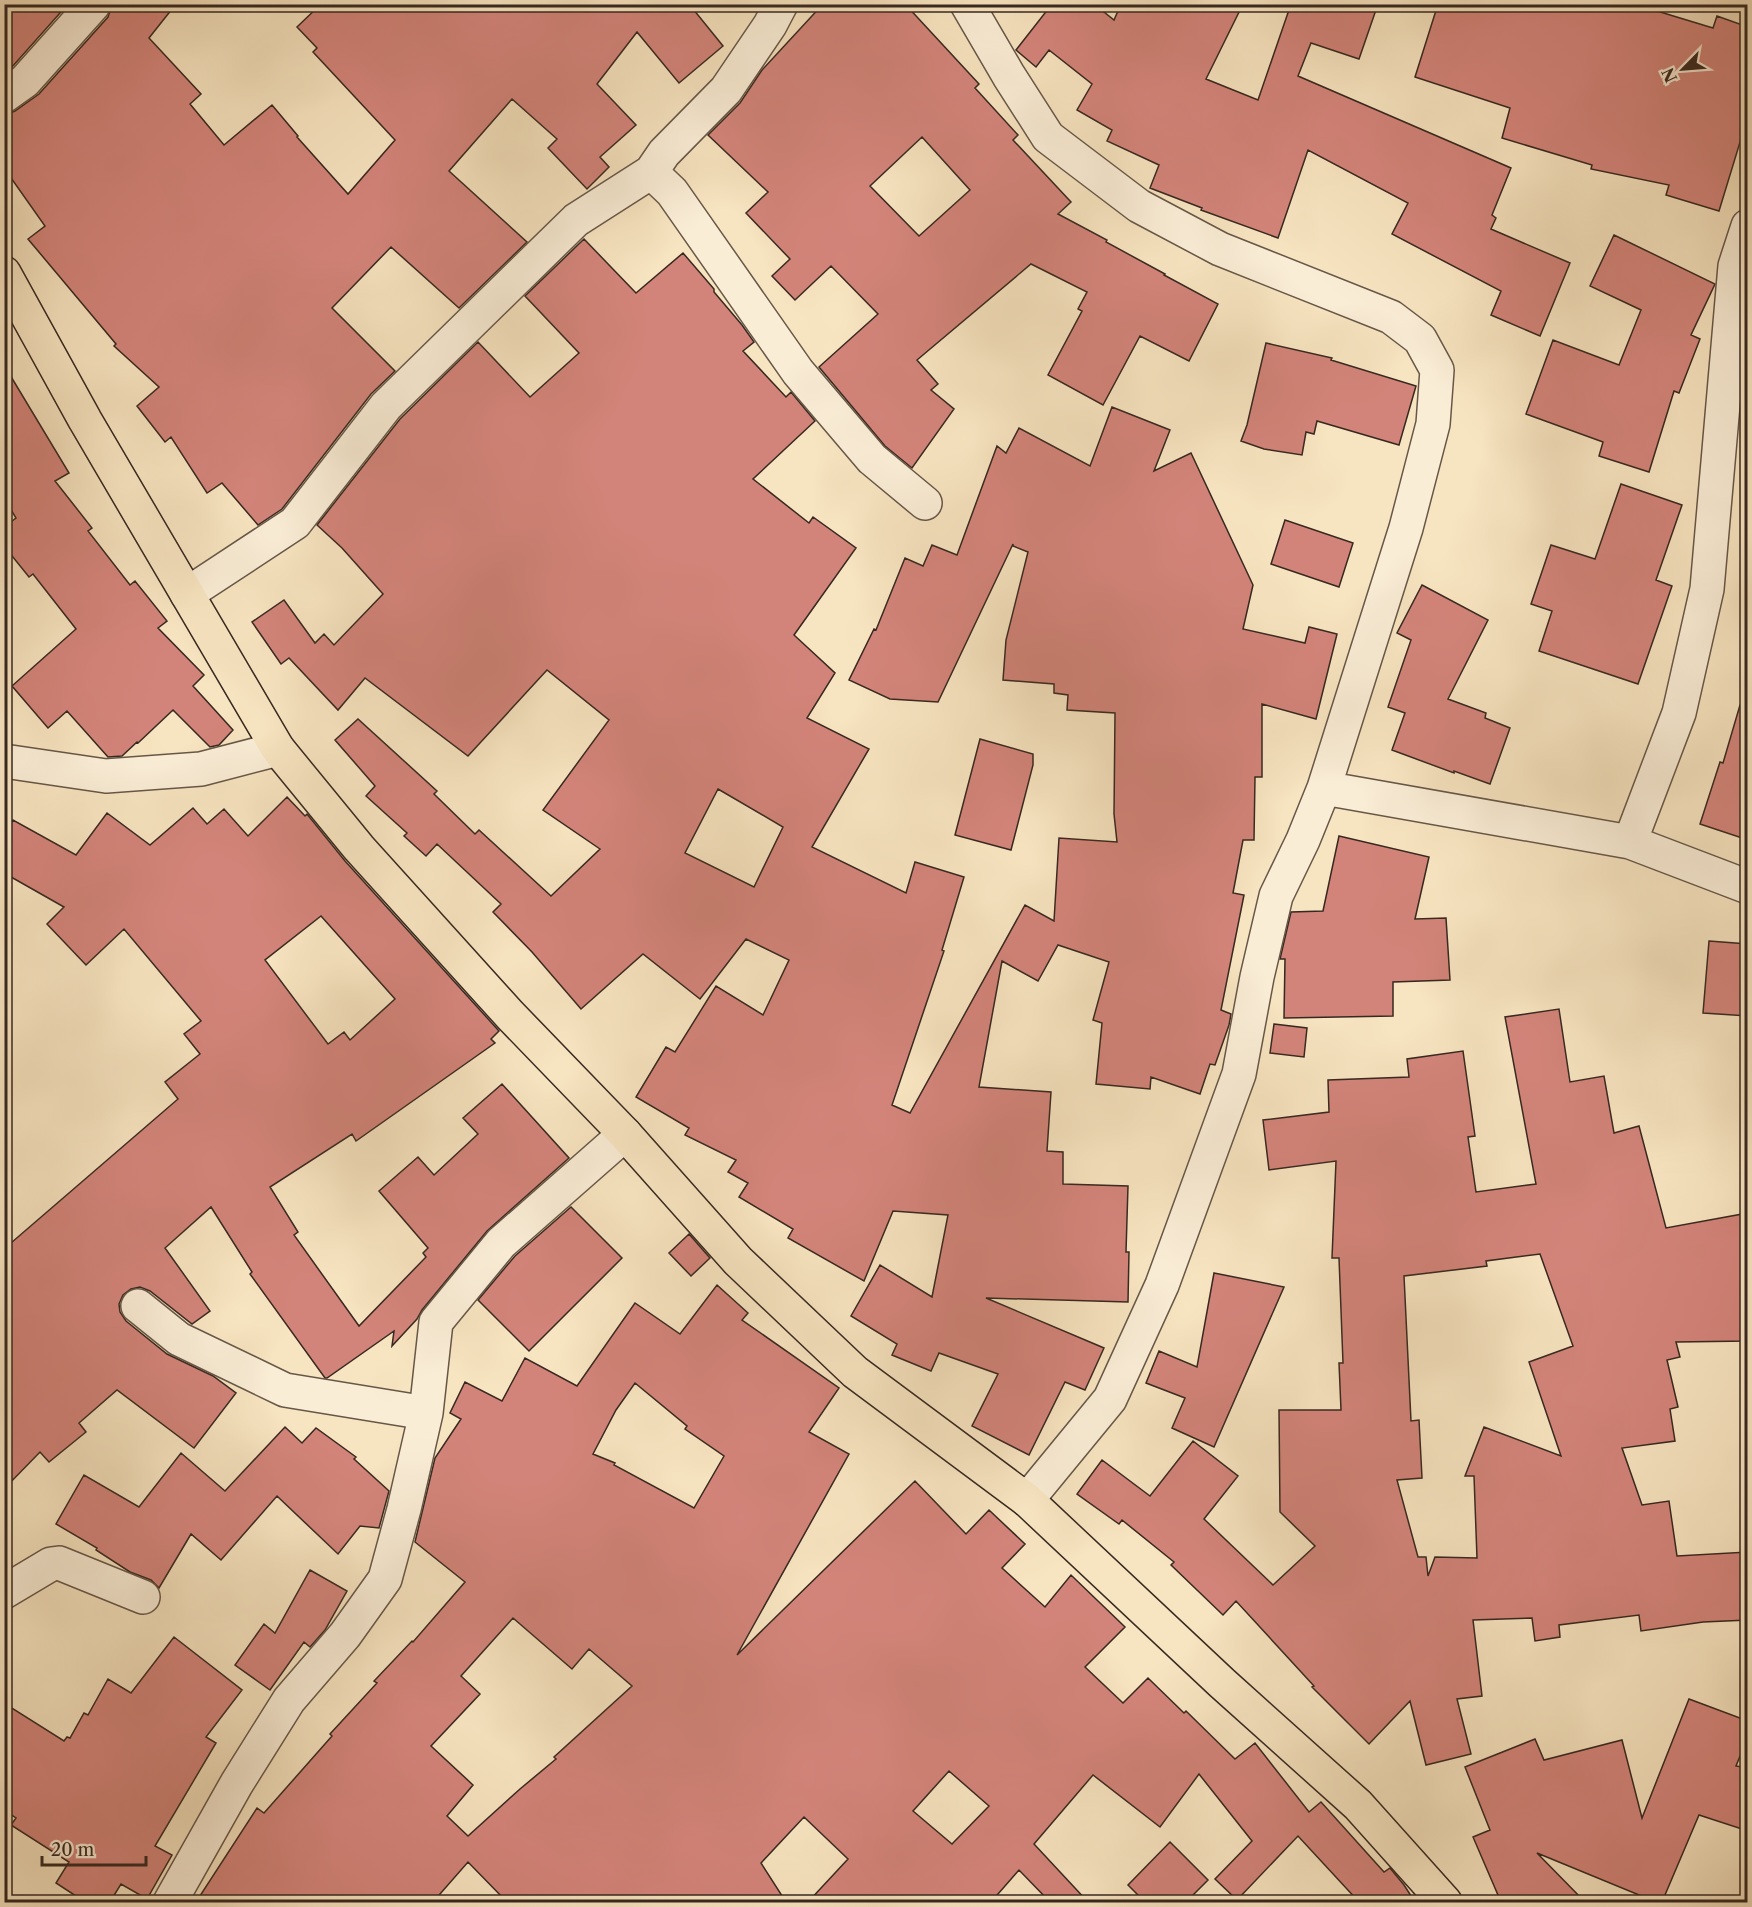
<svg xmlns="http://www.w3.org/2000/svg" width="1752" height="1907" viewBox="0 0 1752 1907" font-family="'Libre Caslon Text',serif">
	<rect width="100%" height="100%" fill="#f7e4c0"/>
	<filter id="stains"><feTurbulence type="fractalNoise" baseFrequency=".00333" numOctaves="4"/><feColorMatrix values="0 0 0 0 .2 0 0 0 0 .09 0 0 0 0 .02 0 0 0 .5 -.17"/></filter>
	<radialGradient id="worn" r=".72"><stop offset=".6" stop-color="#630" stop-opacity="0"/><stop offset="1" stop-color="#630" stop-opacity=".3"/></radialGradient>
	<path fill="#d3847a" stroke="#372820" stroke-width="1.5" fill-rule="evenodd" d="M 4,4 L 68,4 L 12,67 L 4,73 Z
		M 112,4 L 176,4 L 149,38 L 201,94 L 190,104 L 224,145 L 272,105 L 298,136 L 297,137 L 348,194 L 395,140 L 313,52 L 317,48 L 297,27 L 321,4 L 689,4 L 723,46 L 679,83 L 637,32 L 597,84 L 636,125 L 600,157 L 609,167 L 587,189 L 548,148 L 557,139 L 512,99 L 449,171 L 527,242 L 459,308 L 391,247 L 332,308 L 395,371 L 371,394 L 282,509 L 258,525 L 222,483 L 207,493 L 171,437 L 165,442 L 137,406 L 159,387 L 114,346 L 116,344 L 28,239 L 45,226 L 4,168 L 4,115 L 15,111 L 39,94 L 108,17 Z
		M 823,4 L 905,4 L 979,84 L 975,88 L 1018,135 L 1013,140 L 1071,202 L 1058,214 L 1107,240 L 1106,242 L 1165,274 L 1164,275 L 1218,304 L 1189,361 L 1140,336 L 1103,405 L 1048,375 L 1082,311 L 1078,309 L 1087,292 L 1031,264 L 917,360 L 938,384 L 931,390 L 954,409 L 912,468 L 885,446 L 819,367 L 878,314 L 831,266 L 795,300 L 772,276 L 790,259 L 746,213 L 768,192 L 708,135 L 740,103 L 762,70 ZM 922,137 L 970,190 L 919,236 L 870,186 Z
		M 1052,4 L 1094,4 L 1114,20 L 1121,4 L 1243,4 L 1206,79 L 1258,100 L 1291,4 L 1378,4 L 1359,59 L 1311,43 L 1298,76 L 1511,168 L 1492,215 L 1496,218 L 1491,229 L 1570,263 L 1540,336 L 1491,315 L 1501,291 L 1392,234 L 1408,203 L 1308,150 L 1278,238 L 1201,210 L 1202,208 L 1150,188 L 1159,165 L 1107,141 L 1112,130 L 1077,110 L 1092,84 L 1049,50 L 1036,67 L 1016,50 Z
		M 1438,4 L 1634,4 L 1713,28 L 1717,16 L 1748,27 L 1748,116 L 1719,211 L 1666,195 L 1669,185 L 1591,169 L 1592,165 L 1502,138 L 1510,108 L 1415,77 Z
		M 1614,235 L 1715,284 L 1691,335 L 1700,339 L 1679,393 L 1674,391 L 1649,472 L 1599,456 L 1603,442 L 1526,414 L 1553,340 L 1619,365 L 1641,310 L 1590,286 Z
		M 584,239 L 636,293 L 683,253 L 714,289 L 714,292 L 742,325 L 754,342 L 743,351 L 786,397 L 791,392 L 815,421 L 753,479 L 809,523 L 813,517 L 856,548 L 794,635 L 835,673 L 807,718 L 869,749 L 812,847 L 906,893 L 915,862 L 964,877 L 942,950 L 944,951 L 892,1105 L 910,1113 L 1025,905 L 1054,921 L 1059,838 L 1117,842 L 1114,814 L 1115,713 L 1067,710 L 1068,695 L 1054,693 L 1054,684 L 1003,680 L 1006,640 L 1028,552 L 1013,546 L 1013,544 L 938,702 L 890,699 L 849,680 L 874,629 L 876,630 L 905,558 L 923,566 L 932,545 L 957,555 L 997,446 L 1006,453 L 1019,428 L 1090,466 L 1112,407 L 1170,430 L 1154,471 L 1191,453 L 1253,585 L 1243,629 L 1305,643 L 1309,627 L 1337,634 L 1316,719 L 1262,704 L 1262,777 L 1255,777 L 1254,840 L 1243,840 L 1233,893 L 1244,895 L 1221,1010 L 1231,1014 L 1229,1025 L 1215,1065 L 1210,1064 L 1200,1094 L 1151,1077 L 1150,1089 L 1096,1084 L 1102,1023 L 1093,1020 L 1109,962 L 1058,945 L 1038,981 L 1002,961 L 979,1087 L 1051,1092 L 1047,1151 L 1063,1152 L 1063,1184 L 1128,1186 L 1126,1252 L 1129,1252 L 1128,1302 L 986,1298 L 1104,1348 L 1085,1390 L 1065,1382 L 1029,1455 L 972,1426 L 998,1374 L 939,1353 L 931,1371 L 892,1355 L 897,1344 L 851,1316 L 880,1265 L 932,1297 L 948,1215 L 893,1211 L 864,1281 L 788,1238 L 793,1229 L 739,1197 L 748,1183 L 728,1172 L 736,1160 L 685,1135 L 689,1128 L 636,1097 L 666,1047 L 675,1052 L 716,986 L 763,1015 L 789,960 L 746,939 L 700,999 L 643,954 L 581,1009 L 532,952 L 493,912 L 501,904 L 437,844 L 426,856 L 404,836 L 407,833 L 366,796 L 375,786 L 335,740 L 358,719 L 437,791 L 434,794 L 475,834 L 479,830 L 551,896 L 600,849 L 543,810 L 609,720 L 547,670 L 468,756 L 365,678 L 338,710 L 289,658 L 281,664 L 252,622 L 284,600 L 315,643 L 324,634 L 334,645 L 383,594 L 342,548 L 317,525 L 400,419 L 478,342 L 530,397 L 579,353 L 525,296 ZM 718,789 L 783,827 L 754,887 L 685,853 Z
		M 1266,343 L 1332,358 L 1331,360 L 1416,386 L 1399,445 L 1317,421 L 1314,434 L 1306,432 L 1302,455 L 1264,449 L 1241,441 L 1247,425 Z
		M 4,365 L 69,473 L 55,481 L 92,528 L 88,531 L 130,585 L 135,581 L 167,621 L 158,628 L 204,675 L 193,686 L 233,730 L 219,745 L 210,747 L 173,710 L 138,743 L 137,742 L 122,756 L 108,757 L 67,711 L 48,728 L 12,686 L 76,629 L 33,574 L 29,577 L 4,546 L 4,527 L 16,518 L 4,498 Z
		M 1621,484 L 1682,505 L 1656,580 L 1672,586 L 1638,684 L 1539,651 L 1552,611 L 1531,604 L 1551,545 L 1595,559 Z
		M 1285,520 L 1353,543 L 1339,587 L 1271,564 Z
		M 1422,585 L 1488,620 L 1448,699 L 1486,713 L 1485,718 L 1510,728 L 1490,784 L 1454,771 L 1454,773 L 1392,750 L 1405,713 L 1388,707 L 1411,640 L 1397,633 Z
		M 1740,705 L 1748,706 L 1748,840 L 1700,824 L 1720,762 L 1723,763 Z
		M 980,739 L 1033,754 L 1033,765 L 1011,850 L 955,835 Z
		M 287,797 L 305,816 L 307,814 L 345,861 L 499,1031 L 491,1039 L 495,1043 L 356,1141 L 352,1134 L 270,1187 L 298,1232 L 294,1235 L 359,1326 L 426,1257 L 423,1253 L 428,1248 L 379,1191 L 418,1157 L 434,1175 L 478,1134 L 463,1118 L 502,1084 L 569,1158 L 487,1231 L 422,1310 L 417,1319 L 392,1346 L 394,1331 L 327,1378 L 325,1378 L 250,1274 L 252,1272 L 211,1207 L 165,1248 L 210,1311 L 192,1324 L 150,1291 L 140,1287 L 131,1289 L 123,1295 L 119,1304 L 120,1312 L 126,1321 L 167,1354 L 213,1376 L 236,1393 L 194,1448 L 117,1390 L 79,1423 L 86,1432 L 49,1462 L 40,1452 L 4,1489 L 4,1249 L 178,1099 L 165,1082 L 200,1054 L 184,1034 L 201,1021 L 124,929 L 86,965 L 47,924 L 64,907 L 4,873 L 4,836 L 13,820 L 76,855 L 107,813 L 150,845 L 193,808 L 207,824 L 224,809 L 248,836 ZM 321,916 L 395,999 L 350,1040 L 344,1032 L 328,1044 L 265,960 Z
		M 1339,836 L 1429,857 L 1415,919 L 1446,918 L 1450,980 L 1393,982 L 1393,1016 L 1284,1018 L 1285,959 L 1280,959 L 1291,912 L 1323,911 Z
		M 1709,941 L 1748,944 L 1748,1016 L 1703,1013 Z
		M 1559,1009 L 1570,1082 L 1604,1076 L 1614,1133 L 1639,1126 L 1666,1228 L 1748,1213 L 1748,1341 L 1676,1342 L 1680,1357 L 1667,1360 L 1678,1407 L 1670,1409 L 1675,1441 L 1622,1448 L 1642,1505 L 1669,1501 L 1677,1556 L 1748,1552 L 1748,1620 L 1703,1622 L 1641,1631 L 1639,1615 L 1559,1625 L 1560,1637 L 1535,1641 L 1532,1618 L 1473,1620 L 1482,1696 L 1457,1699 L 1471,1754 L 1426,1765 L 1410,1701 L 1369,1744 L 1312,1687 L 1314,1686 L 1236,1601 L 1223,1615 L 1171,1565 L 1174,1562 L 1122,1520 L 1119,1524 L 1077,1494 L 1102,1460 L 1150,1496 L 1193,1441 L 1238,1476 L 1204,1519 L 1273,1585 L 1315,1546 L 1280,1512 L 1279,1410 L 1341,1410 L 1339,1363 L 1343,1363 L 1339,1258 L 1332,1258 L 1336,1161 L 1269,1170 L 1263,1120 L 1329,1112 L 1328,1080 L 1409,1077 L 1407,1059 L 1463,1051 L 1475,1136 L 1468,1137 L 1476,1192 L 1536,1184 L 1505,1017 ZM 1540,1254 L 1573,1346 L 1529,1362 L 1561,1456 L 1484,1427 L 1465,1476 L 1474,1476 L 1477,1558 L 1435,1557 L 1428,1576 L 1426,1557 L 1418,1557 L 1397,1480 L 1422,1478 L 1419,1420 L 1411,1421 L 1404,1276 L 1487,1266 L 1486,1261 Z
		M 1274,1024 L 1307,1028 L 1304,1057 L 1270,1053 Z
		M 571,1207 L 622,1258 L 529,1351 L 478,1300 L 515,1256 Z
		M 689,1234 L 710,1258 L 691,1276 L 669,1253 Z
		M 1214,1273 L 1284,1287 L 1214,1447 L 1172,1428 L 1185,1398 L 1146,1383 L 1159,1351 L 1197,1367 Z
		M 717,1285 L 748,1313 L 742,1320 L 839,1388 L 809,1432 L 849,1454 L 737,1655 L 915,1481 L 966,1534 L 989,1510 L 1025,1544 L 1002,1568 L 1045,1607 L 1071,1575 L 1125,1627 L 1085,1667 L 1123,1703 L 1148,1678 L 1184,1713 L 1186,1711 L 1235,1759 L 1255,1743 L 1309,1812 L 1321,1802 L 1384,1872 L 1390,1868 L 1404,1885 L 1415,1902 L 1359,1902 L 1298,1836 L 1237,1900 L 1215,1879 L 1252,1841 L 1199,1774 L 1160,1827 L 1093,1775 L 1034,1844 L 1088,1902 L 1050,1902 L 1019,1870 L 991,1902 L 808,1902 L 848,1859 L 804,1817 L 761,1863 L 786,1902 L 507,1902 L 468,1862 L 433,1902 L 196,1902 L 257,1808 L 264,1813 L 332,1736 L 330,1734 L 377,1683 L 374,1681 L 412,1641 L 413,1642 L 465,1582 L 415,1542 L 435,1458 L 461,1419 L 450,1413 L 465,1382 L 502,1401 L 525,1358 L 577,1386 L 635,1303 L 680,1334 ZM 635,1383 L 687,1426 L 685,1429 L 724,1456 L 694,1508 L 614,1465 L 615,1463 L 593,1454 L 616,1410 ZM 513,1618 L 572,1669 L 589,1649 L 632,1686 L 554,1757 L 556,1759 L 520,1789 L 468,1836 L 447,1816 L 473,1785 L 431,1746 L 480,1694 L 461,1676 ZM 949,1771 L 989,1806 L 952,1844 L 913,1811 Z
		M 285,1427 L 302,1443 L 316,1428 L 356,1457 L 354,1459 L 389,1491 L 379,1528 L 360,1526 L 338,1554 L 277,1496 L 221,1560 L 191,1534 L 159,1588 L 151,1580 L 130,1572 L 96,1550 L 97,1548 L 56,1524 L 84,1475 L 139,1507 L 181,1453 L 225,1491 Z
		M 310,1570 L 347,1591 L 325,1630 L 310,1647 L 304,1642 L 270,1690 L 235,1665 L 264,1624 L 275,1633 Z
		M 174,1637 L 242,1690 L 206,1737 L 216,1743 L 155,1846 L 172,1855 L 147,1899 L 121,1884 L 110,1902 L 85,1902 L 56,1883 L 69,1862 L 11,1825 L 16,1818 L 4,1810 L 4,1703 L 64,1741 L 67,1737 L 70,1738 L 84,1713 L 88,1715 L 108,1679 L 131,1693 Z
		M 1689,1699 L 1748,1721 L 1748,1737 L 1736,1766 L 1748,1768 L 1748,1831 L 1699,1815 L 1662,1902 L 1656,1902 L 1537,1853 L 1585,1902 L 1501,1902 L 1473,1837 L 1490,1830 L 1465,1767 L 1535,1739 L 1544,1760 L 1622,1740 L 1642,1818 Z
		M 1170,1842 L 1208,1880 L 1186,1902 L 1145,1902 L 1128,1885 Z"/>
	<g fill="none" stroke-linecap="round" stroke-linejoin="round">
		<defs>
			<path id="minor" d="M 967,4 L 1009,76 L 1048,137 L 1139,206 L 1220,249 L 1391,317 L 1420,339 L 1437,370 L 1433,424 L 1406,528 L 1324,788 L 1303,840 L 1276,896 L 1257,977 L 1239,1074 L 1162,1285 L 1110,1399 L 1027,1500
				M 4,96 L 25,81 L 94,4
				M 651,172 L 672,192 L 798,372 L 872,459 L 925,503
				M 187,594 L 295,523 L 386,406 L 576,220 L 651,172 L 664,153 L 726,90 L 770,25 L 781,4
				M 4,761 L 106,776 L 201,769 L 278,749
				M 1324,788 L 1630,842 L 1748,887
				M 1630,842 L 1679,713 L 1707,589 L 1735,266 L 1748,226
				M 138,1306 L 179,1339 L 285,1390 L 426,1413
				M 4,1592 L 51,1564 L 59,1563 L 143,1597
				M 170,1902 L 237,1783 L 289,1700 L 345,1635 L 385,1579 L 404,1509 L 426,1413 L 436,1322 L 501,1243 L 625,1134"/>
			<path id="major" d="M 4,273 L 85,420 L 278,749 L 359,848 L 510,1015 L 625,1134 L 738,1261 L 855,1372 L 1027,1500 L 1222,1683 L 1358,1805 L 1445,1902"/>
		</defs>
		<use href="#minor" stroke="#675748" stroke-width="36"/>
		<use href="#major" stroke="#372820" stroke-width="36"/>
		<use href="#minor" stroke="#faedd6" stroke-width="33"/>
		<use href="#major" stroke="#f7e4c0" stroke-width="33"/>
	</g>
	<rect width="1752" height="1907" fill="none" stroke="#f7e4c0" stroke-width="24"/>
	<rect x="6" y="6" width="1740" height="1895" fill="none" stroke="#372820" stroke-width="3"/>
	<rect x="12" y="12" width="1728" height="1883" fill="none" stroke="#372820" stroke-width="1.5"/>
	<g transform="translate(1683 69) rotate(245)" stroke="#faedd6" stroke-width="4.5" paint-order="stroke">
	<path d="M0-4.5L10 22L0 15L-10 22Z" fill="#372820"/>
	<text y="-9" font-size="16" font-weight="bold" text-anchor="middle" fill="#372820">N</text>
	</g>
	<path d="M42 1856v9h104v-9" fill="none" stroke="#372820" stroke-width="3"/>
	<text x="51" y="1856" font-size="18" fill="#372820" stroke="#faedd6" stroke-width="4.5" paint-order="stroke">20 m</text>
	<rect width="100%" height="100%" filter="url(#stains)"/>
	<rect width="100%" height="100%" fill="url(#worn)"/>
</svg>
